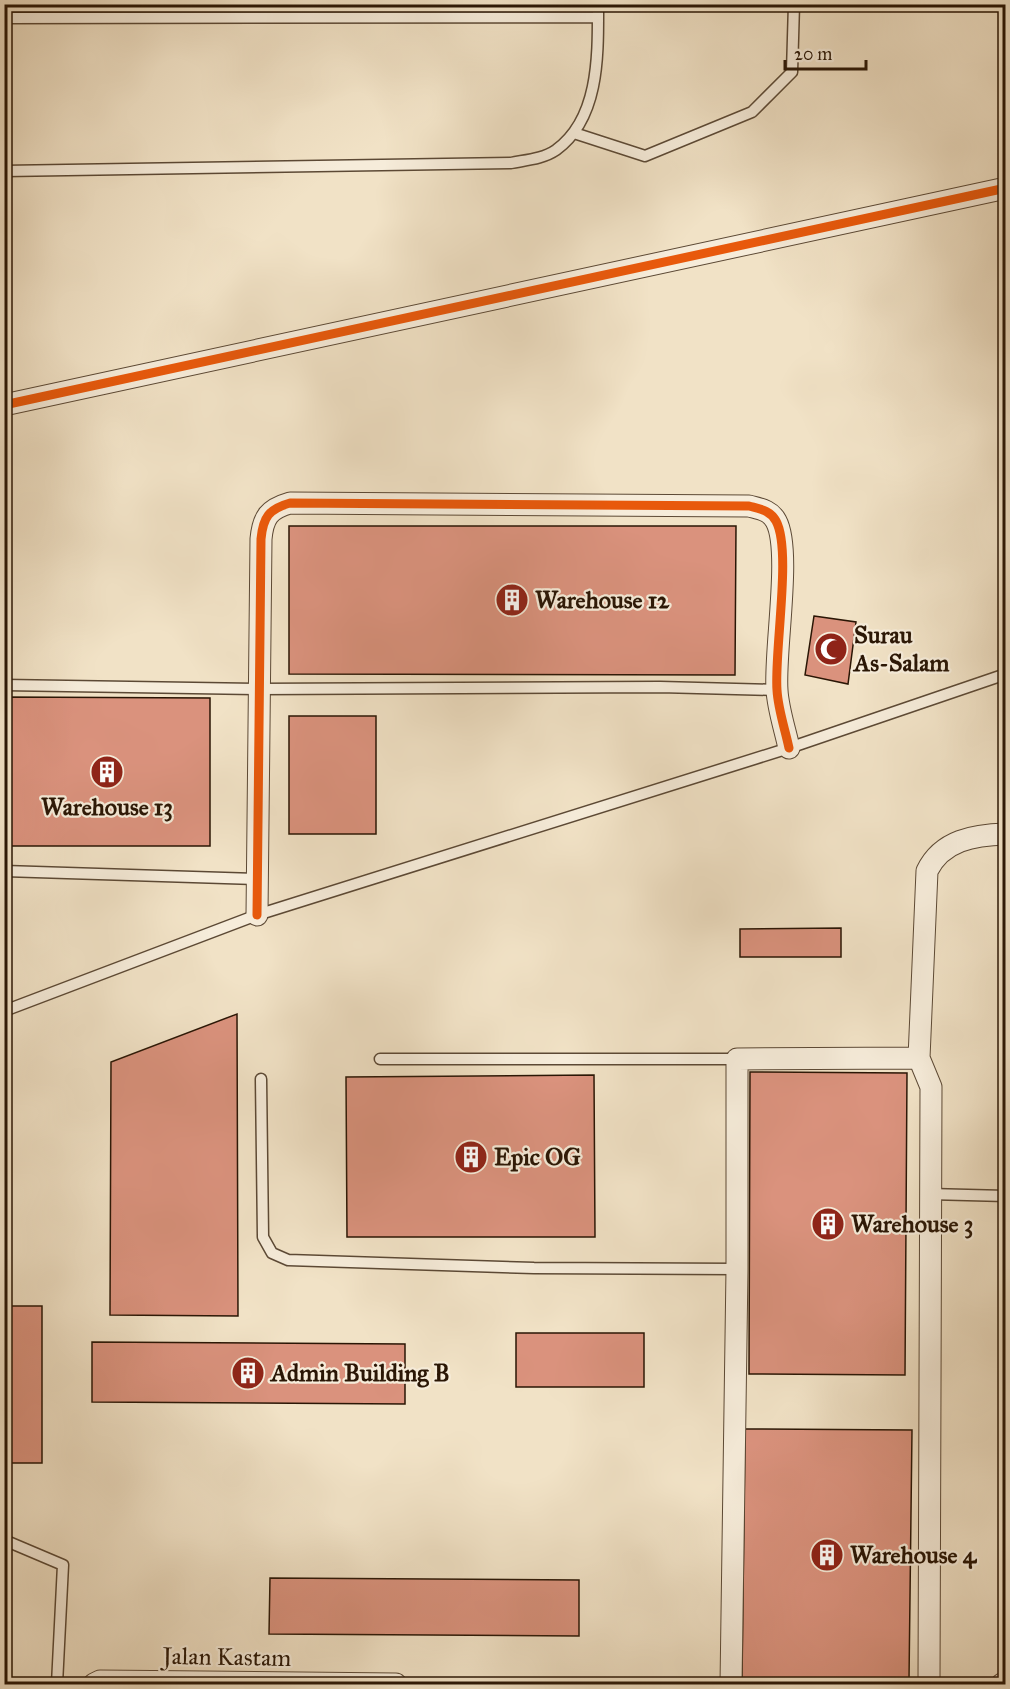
<svg xmlns="http://www.w3.org/2000/svg" width="1010" height="1689" viewBox="0 0 1010 1689" font-family="'IM FELL Great Primer',serif">
	<rect width="100%" height="100%" fill="#f1e2c6"/>
	<filter id="stains"><feTurbulence type="fractalNoise" baseFrequency=".00333" numOctaves="4"/><feColorMatrix values="0 0 0 0 .2 0 0 0 0 .09 0 0 0 0 .02 0 0 0 .5 -.17"/></filter>
	<radialGradient id="worn" r=".72"><stop offset=".6" stop-color="#630" stop-opacity="0"/><stop offset="1" stop-color="#630" stop-opacity=".3"/></radialGradient>
	<path fill="#da927d" stroke="#2a1605" stroke-width="1.5" d="M 289,526 L 736,526 L 735,675 L 289,674 Z
		M 814,616 L 856,622 L 848,684 L 805,675 Z
		M 4,697 L 210,698 L 210,846 L 4,846 Z
		M 289,716 L 376,716 L 376,834 L 289,834 Z
		M 841,928 L 841,957 L 740,957 L 740,929 Z
		M 237,1014 L 238,1316 L 110,1315 L 111,1062 Z
		M 750,1072 L 907,1073 L 905,1375 L 749,1374 Z
		M 594,1075 L 595,1237 L 347,1237 L 346,1077 Z
		M 4,1306 L 42,1306 L 42,1463 L 4,1463 Z
		M 516,1333 L 644,1333 L 644,1387 L 516,1387 Z
		M 92,1342 L 405,1344 L 405,1404 L 92,1402 Z
		M 745,1429 L 912,1430 L 909,1680 L 742,1681 Z
		M 270,1578 L 579,1580 L 579,1636 L 269,1634 Z"/>
	<g fill="none" stroke-linecap="round" stroke-linejoin="round">
		<defs>
			<path id="lane" d="M 4,18 L 598,17
				M 574,133 L 645,156 L 752,112 L 792,72 L 794,4
				M 4,171 L 511,163 C 526,160 543,159 556,150 C 600,118 598,54 598,4
				M 4,685 L 259,689 L 660,687 L 777,690
				M 4,871 L 257,879
				M 4,1011 L 257,915 L 789,748 L 1006,674
				M 380,1059 L 737,1059
				M 261,1079 L 263,1237 L 272,1253 L 288,1260 L 534,1268 L 737,1269
				M 4,1172 L 5,1172
				M 929,1194 L 1006,1196
				M 4,1540 L 63,1565 L 57,1684"/>
			<path id="street" d="M 4,405 L 1006,188
				M 257,915 L 261,539 C 263,517 269,509 290,503 L 749,506 C 760,509 770,510 776,521 C 792,550 774,652 777,690 C 778,709 785,729 789,748
				M 94,1684 L 100,1681 L 396,1684
				M 731,1684 L 737,1269 L 737,1059 L 919,1058
				M 929,1684 L 931,1087 L 919,1058 L 927,871 C 942,840 974,835 1006,834
				M 1002,1684 L 1006,1684"/>
		</defs>
		<use href="#lane" stroke="#5c4935" stroke-width="13"/>
		<use href="#street" stroke="#5c4935" stroke-width="23"/>
		<use href="#lane" stroke="#f6ecda" stroke-width="10"/>
		<use href="#street" stroke="#f6ecda" stroke-width="21"/>
		<defs>
			<path id="cycleway" d="M 4,405 L 1006,188
				M 257,915 L 261,539 C 263,517 269,509 290,503 L 749,506 C 760,509 770,510 776,521 C 792,550 774,652 777,690 C 778,709 785,729 789,748"/>
		</defs>
		<use href="#cycleway" stroke="#f6ecda" stroke-width="13"/>
		<use href="#cycleway" stroke="#e8590c" stroke-width="9"/>
	</g>
	<defs>
		<symbol id="building-disc" viewBox="-11 -11 22 22"><circle r="9.5" fill="#8f2418" stroke="#f6ecda"/><path d="M-4-6H4V6H1V3H-1V6H-4ZM-2.5-4.3h1.7v1.8h-1.7ZM.8-4.3h1.7v1.8H.8ZM-2.5-1h1.7V.8h-1.7ZM.8-1h1.7V.8H.8Z" fill="#fff"/></symbol>
		<symbol id="mosque-disc" viewBox="-11 -11 22 22"><circle r="9.5" fill="#8f2418" stroke="#f6ecda"/><path d="M3.5-4.9A6 6 0 1 0 3.5 4.9A5 5 0 1 1 3.5-4.9Z" fill="#fff"/></symbol>
	</defs>
	<g fill-rule="evenodd">
		<use href="#building-disc" x="493" y="581" width="38" height="38"/>
		<use href="#mosque-disc" x="812" y="630" width="38" height="38"/>
		<use href="#building-disc" x="88" y="753" width="38" height="38"/>
		<use href="#building-disc" x="452" y="1138" width="38" height="38"/>
		<use href="#building-disc" x="809" y="1205" width="38" height="38"/>
		<use href="#building-disc" x="229" y="1354" width="38" height="38"/>
		<use href="#building-disc" x="808" y="1536" width="38" height="38"/>
	</g>
	<g text-anchor="middle" stroke-width="4.5" stroke-linejoin="round" paint-order="stroke">
		<g font-size="24" font-weight="bold" fill="#2a1605" stroke="#f6ecda" text-anchor="start">
			<text x="535" y="608">Warehouse 12</text>
			<text x="854" y="643">Surau<tspan x="854" dy="28">As-Salam</tspan></text>
			<text x="107" y="815" text-anchor="middle">Warehouse 13</text>
			<text x="494" y="1165">Epic OG</text>
			<text x="851" y="1232">Warehouse 3</text>
			<text x="271" y="1381">Admin Building B</text>
			<text x="850" y="1563">Warehouse 4</text>
		</g>
		<g font-size="24" fill="#2a1605" stroke="#f6ecda">
			<text transform="translate(227 1657) rotate(1)" y="8">Jalan Kastam</text>
		</g>
	</g>
	<rect width="1010" height="1689" fill="none" stroke="#f1e2c6" stroke-width="24"/>
	<rect x="6" y="6" width="998" height="1677" fill="none" stroke="#2a1605" stroke-width="3"/>
	<rect x="12" y="12" width="986" height="1665" fill="none" stroke="#2a1605" stroke-width="1.5"/>
	<path d="M785 60v9h81v-9" fill="none" stroke="#2a1605" stroke-width="3"/>
	<text x="794" y="60" font-size="18" fill="#2a1605" stroke="#f6ecda" stroke-width="4.5" paint-order="stroke">20 m</text>
	<rect width="100%" height="100%" filter="url(#stains)"/>
	<rect width="100%" height="100%" fill="url(#worn)"/>
</svg>
